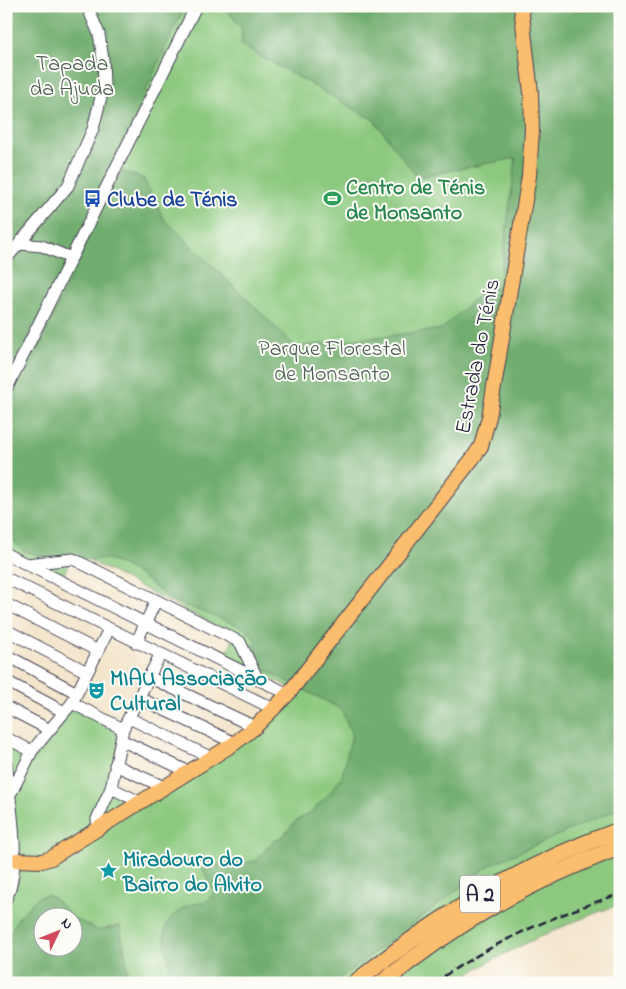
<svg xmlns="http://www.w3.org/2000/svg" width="626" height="989" viewBox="0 0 626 989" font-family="'Indie Flower',sans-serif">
	<rect width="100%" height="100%" fill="#fdfcf7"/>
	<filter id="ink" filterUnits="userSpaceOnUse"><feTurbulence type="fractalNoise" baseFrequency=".02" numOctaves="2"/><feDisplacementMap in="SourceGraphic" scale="10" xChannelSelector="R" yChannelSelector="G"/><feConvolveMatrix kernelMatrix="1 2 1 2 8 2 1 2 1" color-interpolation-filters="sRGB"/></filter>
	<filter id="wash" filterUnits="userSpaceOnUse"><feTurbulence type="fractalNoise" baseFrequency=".0096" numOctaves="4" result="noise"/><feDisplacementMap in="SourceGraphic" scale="20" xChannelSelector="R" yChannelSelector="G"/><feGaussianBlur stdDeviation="1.12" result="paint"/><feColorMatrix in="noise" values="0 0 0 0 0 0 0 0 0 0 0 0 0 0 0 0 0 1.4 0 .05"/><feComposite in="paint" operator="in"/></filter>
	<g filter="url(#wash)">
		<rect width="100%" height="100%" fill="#f4e6cd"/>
		<path fill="#8cc97f" stroke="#57765d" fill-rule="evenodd" d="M 6,6 L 620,6 L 620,904 C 559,926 508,950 452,983 L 6,983 L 6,739 L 29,750 L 69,701 L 123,728 L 108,789 L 133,802 L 252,728 L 293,689 L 225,656 L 235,636 L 75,553 L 62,577 L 6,549 ZM 42,916 L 72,916 L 72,946 L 42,946 Z"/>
		<path fill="#71ad6e" stroke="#4a6854" d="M 6,6 L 185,6 L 146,90 L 129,141 L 6,390 Z
			M 224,6 L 620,6 L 620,808 L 490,865 L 334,983 L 171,983 C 173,957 151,930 179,911 C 187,905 194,903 204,903 L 214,893 L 203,869 L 208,865 L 254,862 L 272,842 L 282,837 L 297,820 L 310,813 L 330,793 L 342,776 L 352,734 L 341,709 L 260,667 L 254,637 L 243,627 L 171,600 L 140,575 L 109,559 L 53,559 L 23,551 L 6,534 L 6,410 L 25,379 L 102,207 L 121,171 L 143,178 L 164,219 L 296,347 L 442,329 L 483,291 L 499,287 L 516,158 L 417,177 L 374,120 L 241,45 L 242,29 Z
			M 48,895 L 55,899 L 71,916 L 42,916 L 42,946 L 72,946 L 73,918 L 98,930 L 120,926 L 130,983 L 6,983 C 6,961 5,931 22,914 C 27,908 33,903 38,897 Z"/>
	</g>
	<g filter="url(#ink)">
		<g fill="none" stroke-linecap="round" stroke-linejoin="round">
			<defs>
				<path id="minor" d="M 19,244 L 42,246 L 71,258
					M 6,259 L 68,186 L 93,129 L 104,85 L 103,59 L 99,34 L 87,6
					M 6,390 L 196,6
					M 6,554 L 288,694
					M 26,564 L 73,559 L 240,642 L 258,680
					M 6,578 L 274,709
					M 6,604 L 98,651
					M 6,630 L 87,672
					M 136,643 L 156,601
					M 6,655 L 77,693
					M 149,677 L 255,727
					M 6,681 L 64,712
					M 139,698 L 235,743
					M 72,703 L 123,729
					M 6,707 L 50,730
					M 129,718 L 212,758
					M 6,738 L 32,751
					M 121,740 L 189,772
					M 6,762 C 9,802 23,864 6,899
					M 115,765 L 164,787
					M 111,788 L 140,802
					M 9,793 L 12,791 L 32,751 L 72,703 L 109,629
					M 98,829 L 97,819 L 111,788 L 123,729 L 160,655"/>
				<path id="major" d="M 16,860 L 42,861 L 51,858 L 235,743 L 255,727 L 288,694 L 473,458 L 481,446 L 489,417 L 529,176 L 532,129 L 531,93 L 521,6"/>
				<path id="highway" d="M 355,983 C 436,917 522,865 620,830
					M 382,983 C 458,921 528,882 620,847"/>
			</defs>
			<use href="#minor" stroke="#423f51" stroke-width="13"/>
			<use href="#major" stroke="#423f51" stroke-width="16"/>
			<use href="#highway" stroke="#423f51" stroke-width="18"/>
			<use href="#minor" stroke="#fff" stroke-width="11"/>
			<use href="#major" stroke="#fbbd6e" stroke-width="14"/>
			<use href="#highway" stroke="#fbbd6e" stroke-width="16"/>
			<path stroke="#22223b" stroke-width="2.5" stroke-dasharray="8 4" stroke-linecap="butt" d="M 434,983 C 491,943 554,915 620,894"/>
		</g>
	</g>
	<defs>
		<symbol id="bus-bare" viewBox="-9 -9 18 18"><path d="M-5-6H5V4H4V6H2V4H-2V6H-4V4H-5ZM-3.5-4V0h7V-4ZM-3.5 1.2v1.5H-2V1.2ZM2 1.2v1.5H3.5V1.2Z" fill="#1a4fb4" stroke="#fdfcf7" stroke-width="2.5" paint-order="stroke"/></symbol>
		<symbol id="stadium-bare" viewBox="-9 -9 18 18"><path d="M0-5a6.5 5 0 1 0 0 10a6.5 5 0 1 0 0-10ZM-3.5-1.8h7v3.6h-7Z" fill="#2e9e5b" stroke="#fdfcf7" stroke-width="2.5" paint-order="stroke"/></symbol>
		<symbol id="theatre-bare" viewBox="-9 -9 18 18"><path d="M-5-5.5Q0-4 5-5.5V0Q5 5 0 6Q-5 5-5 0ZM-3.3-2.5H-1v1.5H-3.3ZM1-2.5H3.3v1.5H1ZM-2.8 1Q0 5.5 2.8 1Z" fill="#0f9aa8" stroke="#fdfcf7" stroke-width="2.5" paint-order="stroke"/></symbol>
		<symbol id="sight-bare" viewBox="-9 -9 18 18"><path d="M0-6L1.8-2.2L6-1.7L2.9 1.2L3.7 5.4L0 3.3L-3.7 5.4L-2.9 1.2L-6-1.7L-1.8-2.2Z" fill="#0f9aa8" stroke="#fdfcf7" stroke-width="2.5" paint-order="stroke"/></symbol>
	</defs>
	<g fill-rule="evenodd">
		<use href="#bus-bare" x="80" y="186" width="25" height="25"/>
		<use href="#stadium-bare" x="320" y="186" width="25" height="25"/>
		<use href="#theatre-bare" x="84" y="678" width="25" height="25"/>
		<use href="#sight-bare" x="96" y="858" width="25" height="25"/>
	</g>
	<g text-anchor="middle" stroke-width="4" stroke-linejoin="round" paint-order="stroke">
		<rect fill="#fdfcf7" stroke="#646373" stroke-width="1" x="460" y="875.5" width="40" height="37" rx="4"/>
		<g font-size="21" font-weight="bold" fill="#22223b">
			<text x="480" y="901">A 2</text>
		</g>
		<g font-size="22" fill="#475c53" stroke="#fdfcf7">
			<text x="72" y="70">Tapada<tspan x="72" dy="25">da Ajuda</tspan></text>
			<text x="332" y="355">Parque Florestal<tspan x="332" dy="25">de Monsanto</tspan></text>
		</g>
		<g font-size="22" font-weight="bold" fill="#27864d" stroke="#fdfcf7" text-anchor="start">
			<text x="346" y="194">Centro de Ténis<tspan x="346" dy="25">de Monsanto</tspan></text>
		</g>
		<g font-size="22" font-weight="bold" fill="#164399" stroke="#fdfcf7" text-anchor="start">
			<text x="107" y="206">Clube de Ténis</text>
		</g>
		<g font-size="22" fill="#22223b" stroke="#fdfcf7">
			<text transform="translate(476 356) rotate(-79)" y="8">Estrada do Ténis</text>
		</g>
		<g font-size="22" font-weight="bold" fill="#0d838f" stroke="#fdfcf7" text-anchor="start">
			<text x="110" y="685">MIAU Associação<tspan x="110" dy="25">Cultural</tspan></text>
			<text x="123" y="866">Miradouro do<tspan x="123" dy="25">Bairro do Alvito</tspan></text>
		</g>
	</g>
	<rect width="626" height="989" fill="none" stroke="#fdfcf7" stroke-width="25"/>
	<g transform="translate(58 932) rotate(47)"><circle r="24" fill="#fdfcf7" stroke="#a5a5ac"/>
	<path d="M0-4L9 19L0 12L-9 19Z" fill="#d1495b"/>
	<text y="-8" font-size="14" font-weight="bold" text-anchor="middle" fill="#22223b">N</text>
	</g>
</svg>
